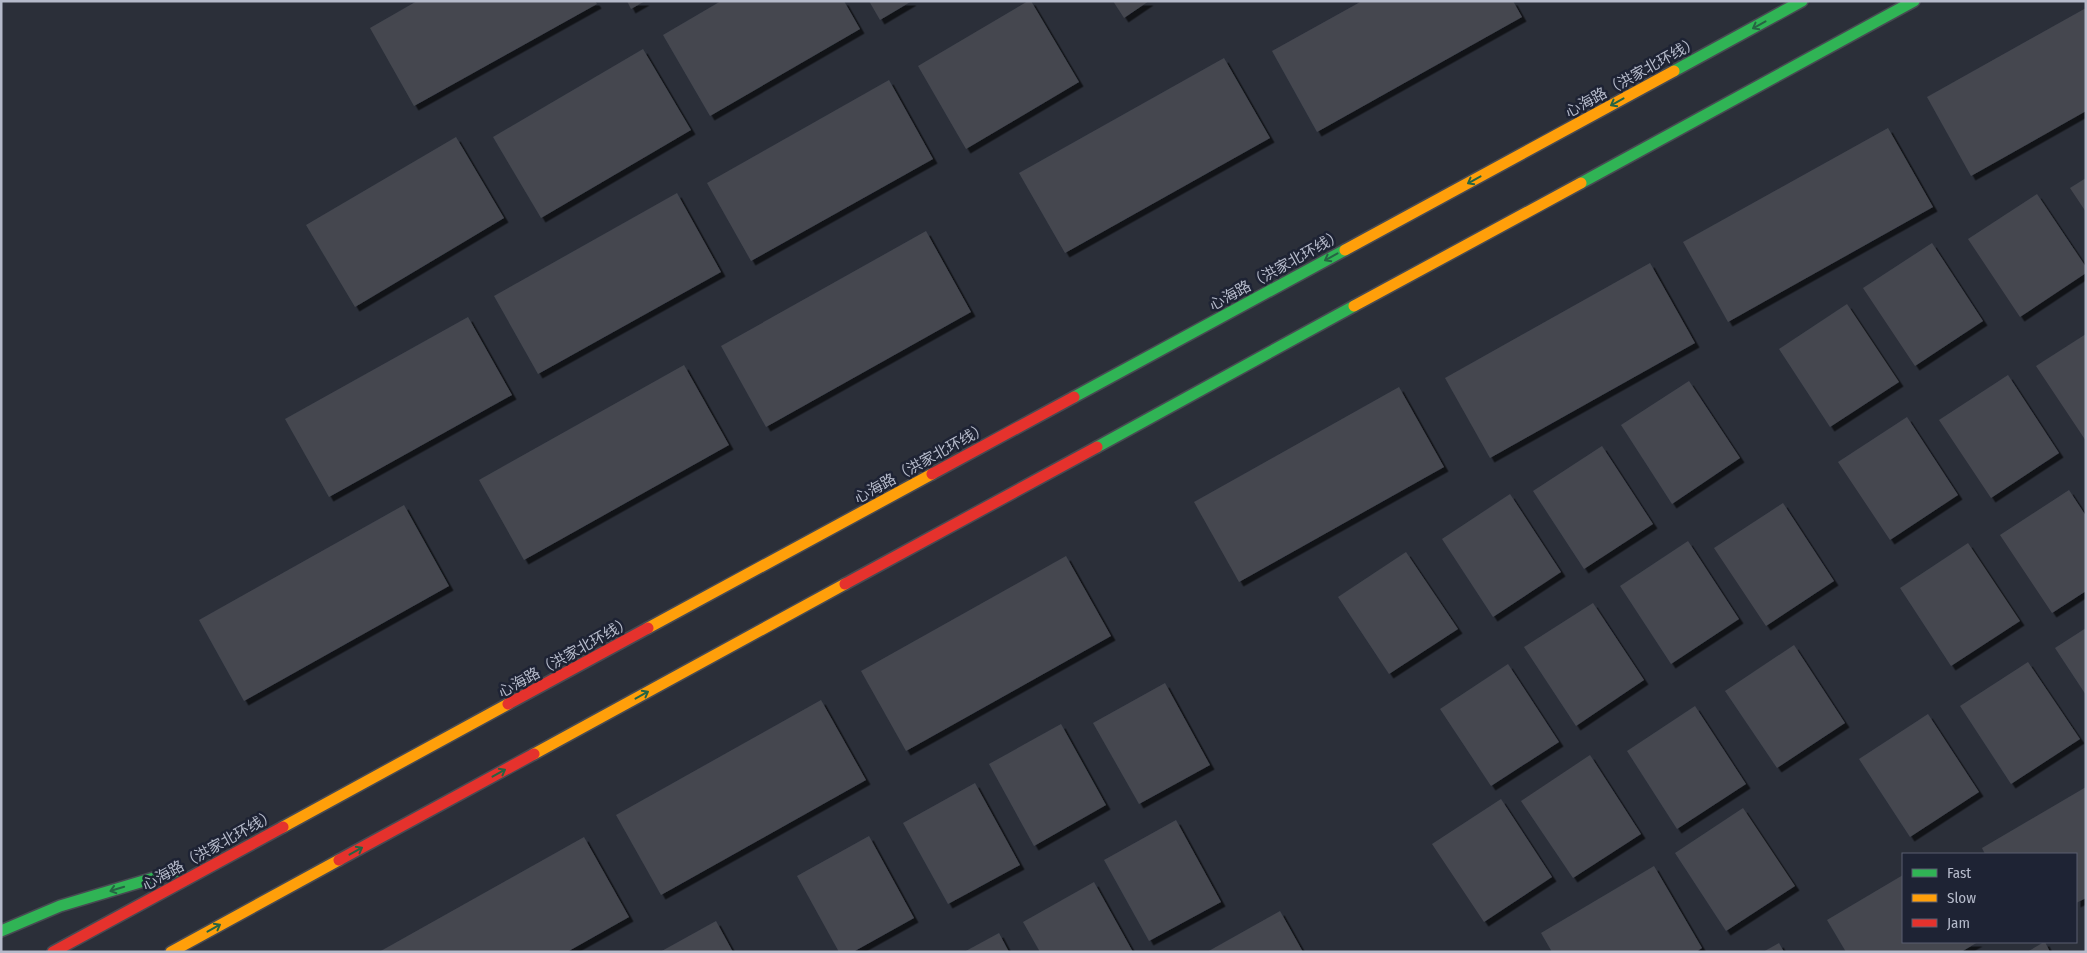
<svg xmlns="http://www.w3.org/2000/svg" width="2087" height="953" viewBox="0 0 2087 953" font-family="'Fira Sans Condensed','Noto Sans SC',sans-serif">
	<defs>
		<filter id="shadow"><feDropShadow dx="4.5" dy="4.5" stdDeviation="0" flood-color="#0009"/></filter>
	</defs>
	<rect width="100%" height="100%" fill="#2b2f39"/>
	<path fill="#444750" filter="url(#shadow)" d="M 417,1 L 595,1 L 597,4 L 414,106 L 370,28 Z
		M 627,1 L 645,1 L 631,9 Z
		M 721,1 L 844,1 L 860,29 L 710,116 L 663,35 Z
		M 869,1 L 912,1 L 880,20 Z
		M 1028,1 L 1031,1 L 1079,82 L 966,149 L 918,66 Z
		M 1113,1 L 1149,1 L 1124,18 Z
		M 1362,1 L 1513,1 L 1522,17 L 1317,132 L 1272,51 Z
		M 2086,8 L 2086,111 L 1971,176 L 1927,97 Z
		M 643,49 L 691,130 L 541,218 L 493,137 Z
		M 1224,58 L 1270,138 L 1065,253 L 1019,173 Z
		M 889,80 L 933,159 L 751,261 L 707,183 Z
		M 1888,128 L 1933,207 L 1728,322 L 1683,242 Z
		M 456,137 L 504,218 L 355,307 L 306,225 Z
		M 2086,178 L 2086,212 L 2070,188 Z
		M 677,193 L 721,272 L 538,374 L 494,296 Z
		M 2037,194 L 2086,267 L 2086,273 L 2020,317 L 1968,239 Z
		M 926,231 L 971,312 L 766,427 L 721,346 Z
		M 1932,243 L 1983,321 L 1915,366 L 1863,288 Z
		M 1650,263 L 1695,343 L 1490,458 L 1445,378 Z
		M 1847,304 L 1899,382 L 1830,427 L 1779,349 Z
		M 468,317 L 512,395 L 329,497 L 285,419 Z
		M 2086,334 L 2086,441 L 2036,366 Z
		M 684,365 L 729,445 L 524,560 L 479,480 Z
		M 2008,375 L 2059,453 L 1991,498 L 1939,420 Z
		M 1689,381 L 1740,458 L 1672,504 L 1621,425 Z
		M 1399,387 L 1444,467 L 1239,582 L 1194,502 Z
		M 1907,417 L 1958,495 L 1890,540 L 1838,462 Z
		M 1602,446 L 1653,524 L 1584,569 L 1533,491 Z
		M 2069,490 L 2086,516 L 2086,591 L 2052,613 L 2000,535 Z
		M 1510,494 L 1561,572 L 1493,617 L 1442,539 Z
		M 1783,503 L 1834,581 L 1766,626 L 1714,548 Z
		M 404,505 L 449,586 L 244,701 L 199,620 Z
		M 1688,541 L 1739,619 L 1671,664 L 1620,586 Z
		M 1968,543 L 2020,621 L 1951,666 L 1900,588 Z
		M 1406,552 L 1458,629 L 1389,674 L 1338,597 Z
		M 1066,556 L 1111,636 L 906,751 L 861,671 Z
		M 1593,603 L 1644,680 L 1576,726 L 1524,647 Z
		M 2086,628 L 2086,695 L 2055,648 Z
		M 1794,645 L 1845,723 L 1777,768 L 1725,691 Z
		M 2028,662 L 2080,739 L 2011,784 L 1960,706 Z
		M 1508,664 L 1559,742 L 1491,786 L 1440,709 Z
		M 1165,683 L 1210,765 L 1139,804 L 1093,723 Z
		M 821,700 L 866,780 L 661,895 L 616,815 Z
		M 1695,706 L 1746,784 L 1677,829 L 1627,751 Z
		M 1928,714 L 1979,792 L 1910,837 L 1859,759 Z
		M 1061,724 L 1106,805 L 1034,846 L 989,764 Z
		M 1590,755 L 1641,834 L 1573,878 L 1521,801 Z
		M 975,783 L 1020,865 L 948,904 L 903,823 Z
		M 2086,787 L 2086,898 L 2076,903 L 2076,854 L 1985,854 L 1982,848 Z
		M 1501,799 L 1552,877 L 1484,922 L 1432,844 Z
		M 1743,808 L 1795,886 L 1726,931 L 1675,853 Z
		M 1176,820 L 1221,902 L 1149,941 L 1104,860 Z
		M 869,836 L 914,918 L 853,952 L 839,952 L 797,876 Z
		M 584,837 L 629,917 L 567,952 L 379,952 Z
		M 1654,866 L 1702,948 L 1696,952 L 1552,952 L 1541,933 Z
		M 1903,875 L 1903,942 L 1978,942 L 1961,952 L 1846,952 L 1827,920 Z
		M 1094,882 L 1133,952 L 1040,952 L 1023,922 Z
		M 1280,911 L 1303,952 L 1207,952 Z
		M 716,921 L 733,952 L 660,952 Z
		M 999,933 L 1009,952 L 964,952 Z
		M 2045,942 L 2050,952 L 2027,952 L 2044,942 Z
		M 1779,943 L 1784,952 L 1763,952 Z"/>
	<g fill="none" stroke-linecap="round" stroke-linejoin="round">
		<defs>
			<path id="fast" d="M 1674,71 L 1802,1
				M 1581,183 L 1914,1
				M 1074,397 L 1345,250
				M 1097,447 L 1354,306
				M 1,931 L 60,906 L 177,871"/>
			<path id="slow" d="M 1345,250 L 1674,71
				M 1354,306 L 1581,183
				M 648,628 L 932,474
				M 534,754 L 845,584
				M 283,827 L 508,704
				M 171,952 L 339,860"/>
			<path id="jam" d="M 932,474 L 1074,397
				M 845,584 L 1097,447
				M 508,704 L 648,628
				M 339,860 L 534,754
				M 53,952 L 283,827"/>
		</defs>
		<use href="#fast" stroke="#474a52" stroke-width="14"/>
		<use href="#slow" stroke="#474a52" stroke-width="14"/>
		<use href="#jam" stroke="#474a52" stroke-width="14"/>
		<use href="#fast" stroke="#30b455" stroke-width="11"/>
		<use href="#slow" stroke="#ff9f0a" stroke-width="11"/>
		<use href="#jam" stroke="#e5322d" stroke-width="11"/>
	</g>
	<defs><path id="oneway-shaft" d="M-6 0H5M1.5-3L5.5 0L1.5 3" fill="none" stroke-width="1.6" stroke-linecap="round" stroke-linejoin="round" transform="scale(1.25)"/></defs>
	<g stroke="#266443">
		<use href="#oneway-shaft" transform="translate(1759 25) rotate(151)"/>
		<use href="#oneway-shaft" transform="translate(1617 102) rotate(151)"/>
		<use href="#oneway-shaft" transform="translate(1474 180) rotate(151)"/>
		<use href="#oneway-shaft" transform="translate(1331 257) rotate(151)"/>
		<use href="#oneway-shaft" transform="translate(642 695) rotate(-29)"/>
		<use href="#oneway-shaft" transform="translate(499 773) rotate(-29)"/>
		<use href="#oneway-shaft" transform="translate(356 851) rotate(-29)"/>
		<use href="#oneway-shaft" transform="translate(117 889) rotate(163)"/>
		<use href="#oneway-shaft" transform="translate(214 928) rotate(-29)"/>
	</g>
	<g text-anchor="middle" stroke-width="5" stroke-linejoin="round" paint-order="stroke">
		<g font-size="15" fill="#b5baca" stroke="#1e2334">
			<text transform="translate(1632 77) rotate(-29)" y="5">心海路（洪家北环线）</text>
			<text transform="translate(1276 270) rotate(-29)" y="5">心海路（洪家北环线）</text>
			<text transform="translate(921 463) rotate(-29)" y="5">心海路（洪家北环线）</text>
			<text transform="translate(565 657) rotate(-29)" y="5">心海路（洪家北环线）</text>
			<text transform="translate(209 850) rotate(-29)" y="5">心海路（洪家北环线）</text>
		</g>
	</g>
	<rect width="2087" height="953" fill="none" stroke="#b5baca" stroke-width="5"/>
	<rect x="1902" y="853" width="175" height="90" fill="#1e2334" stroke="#5a5f70"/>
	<rect x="1912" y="869" width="25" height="8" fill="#30b455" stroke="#5a5f70"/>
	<text x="1947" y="878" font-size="15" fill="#b5baca">Fast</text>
	<rect x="1912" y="894" width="25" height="8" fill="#ff9f0a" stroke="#5a5f70"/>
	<text x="1947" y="903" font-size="15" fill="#b5baca">Slow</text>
	<rect x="1912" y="919" width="25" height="8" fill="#e5322d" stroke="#5a5f70"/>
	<text x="1947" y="928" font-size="15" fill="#b5baca">Jam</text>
</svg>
